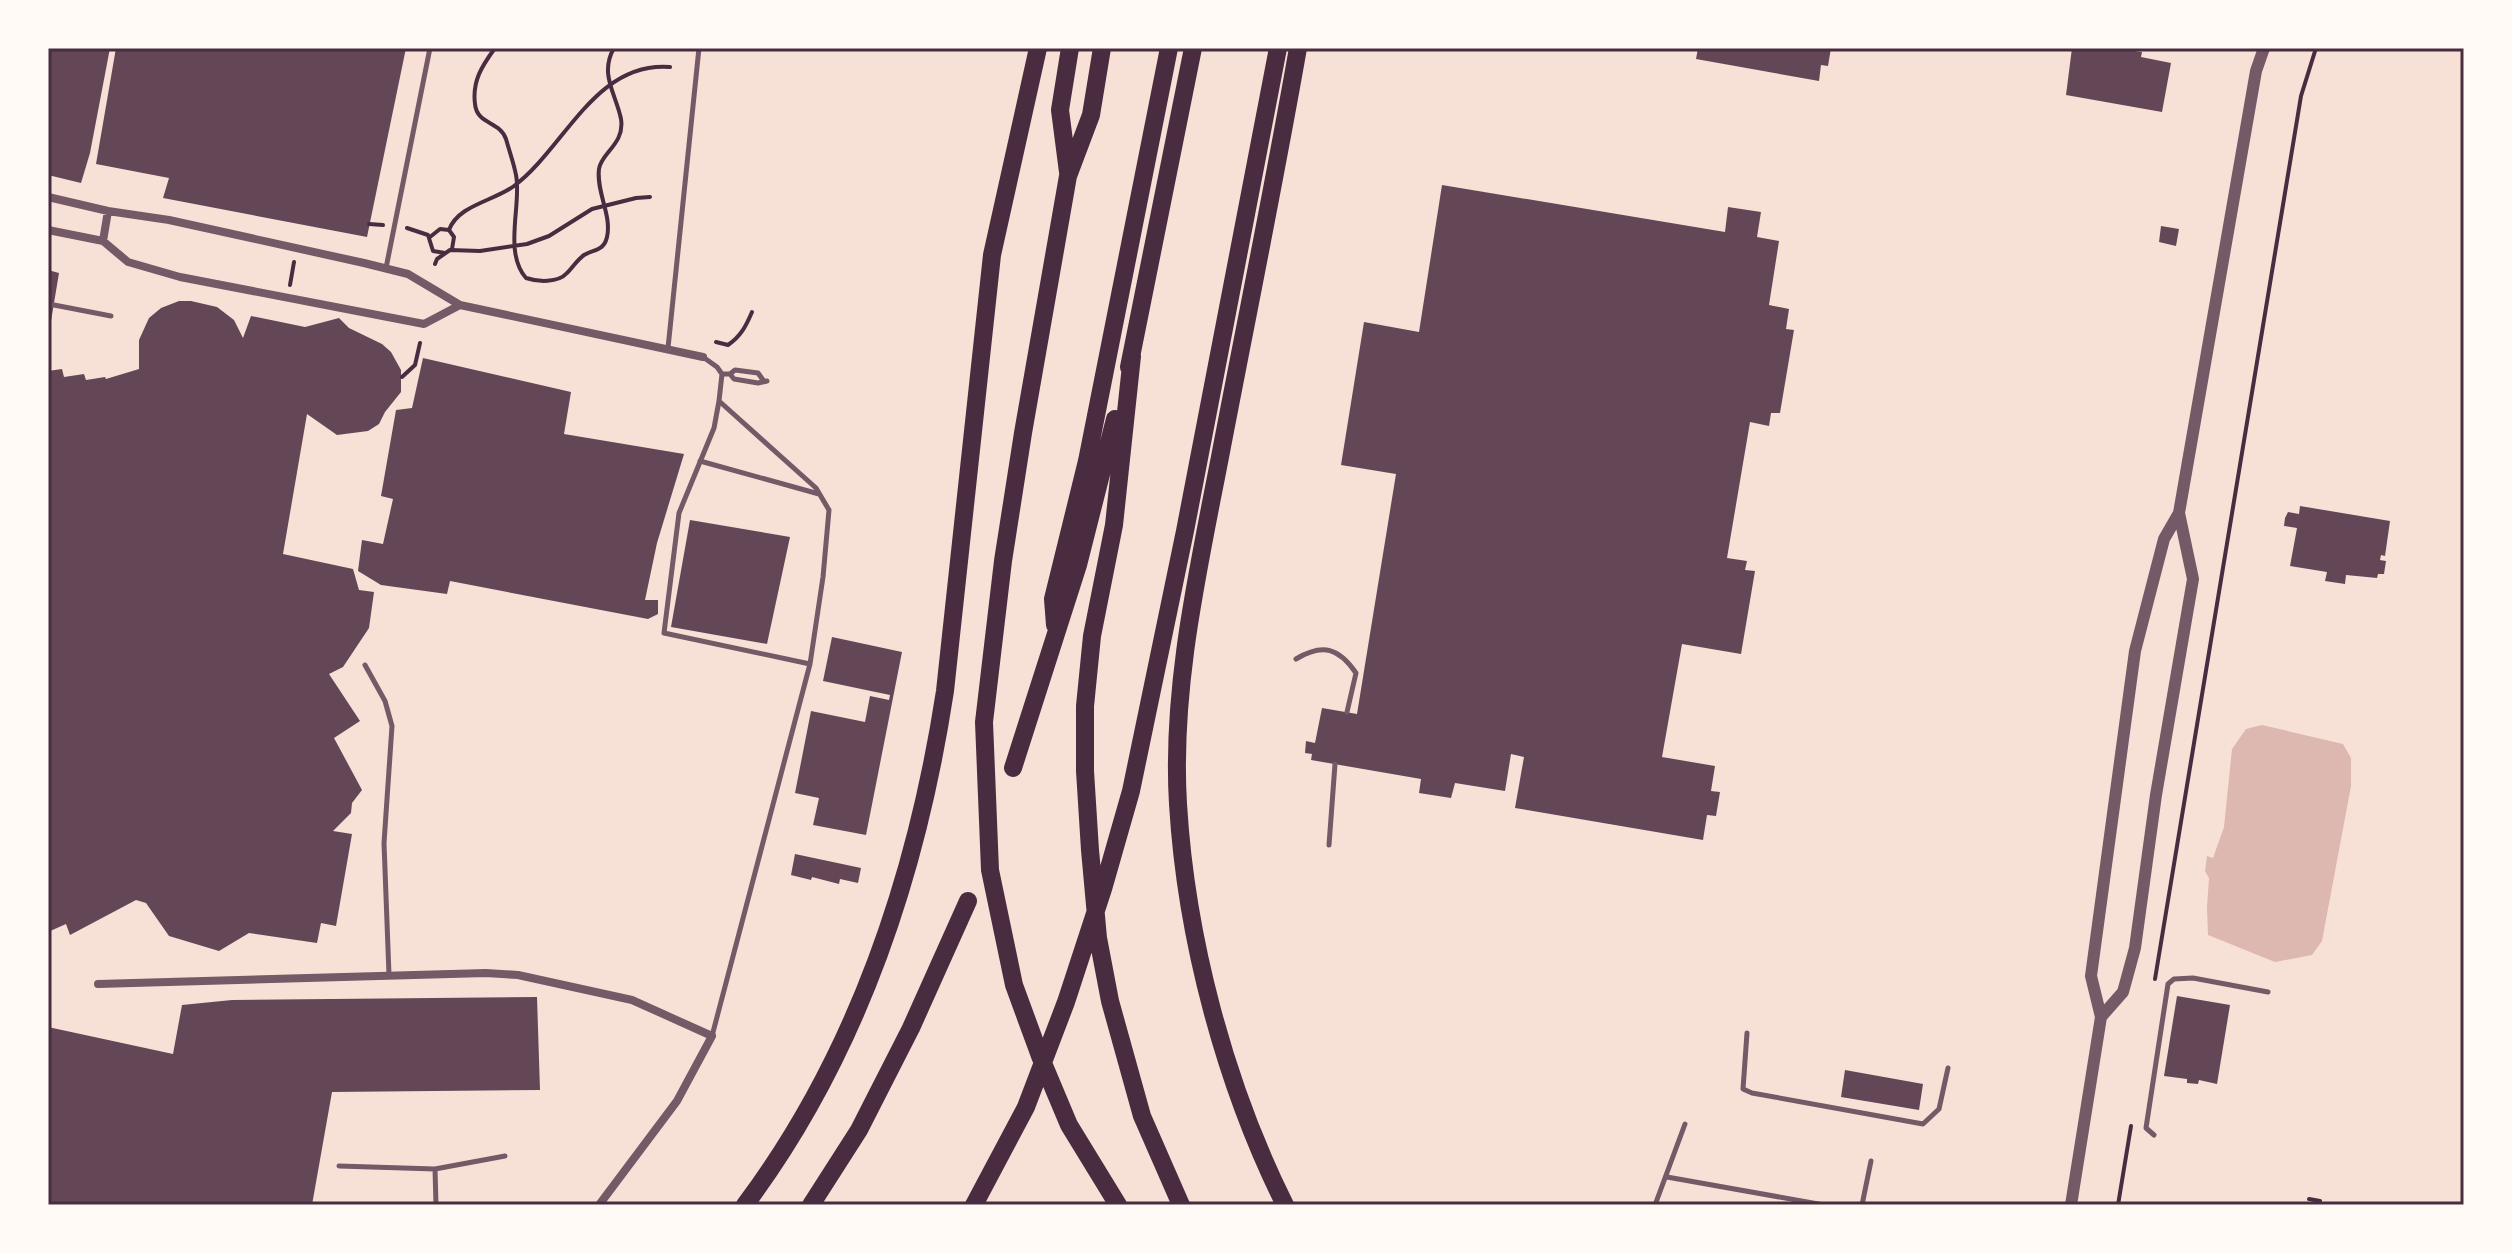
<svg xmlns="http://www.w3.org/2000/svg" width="2512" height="1253" viewBox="0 0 2512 1253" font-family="Ubuntu,sans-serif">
	<rect width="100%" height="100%" fill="#f7e1d7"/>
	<path fill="#dcb8b0" d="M 2262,725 L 2343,744 L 2351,758 L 2351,786 L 2322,941 L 2312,955 L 2275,962 L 2208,935 L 2207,907 L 2209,878 L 2205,871 L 2207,856 L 2213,858 L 2224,827 L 2232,749 L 2246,729 Z"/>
	<path fill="#644757" d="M 48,48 L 110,48 L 90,153 L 81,183 L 48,175 Z
		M 116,48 L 406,48 L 367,237 L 163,198 L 169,178 L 96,164 Z
		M 1698,48 L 1831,48 L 1828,66 L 1821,65 L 1819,81 L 1696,59 Z
		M 2072,48 L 2102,51 L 2102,48 L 2122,49 L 2142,52 L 2141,57 L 2171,63 L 2162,112 L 2066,95 Z
		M 1442,185 L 1725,232 L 1728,207 L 1761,212 L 1757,237 L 1779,241 L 1769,305 L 1789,309 L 1786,329 L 1794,330 L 1780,413 L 1771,413 L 1769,426 L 1750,422 L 1727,558 L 1747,561 L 1745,570 L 1755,571 L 1741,654 L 1682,644 L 1662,757 L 1715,766 L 1711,791 L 1720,792 L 1716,816 L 1707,815 L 1703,840 L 1515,808 L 1524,757 L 1511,754 L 1505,791 L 1455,783 L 1451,798 L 1419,793 L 1421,779 L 1311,760 L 1312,754 L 1305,753 L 1306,741 L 1315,743 L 1322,708 L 1357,714 L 1396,474 L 1341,465 L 1364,322 L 1419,332 Z
		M 2161,226 L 2179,229 L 2176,246 L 2159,242 Z
		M 48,270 L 59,273 L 50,327 L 48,327 Z
		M 179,301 L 191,301 L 217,307 L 234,320 L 243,338 L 251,316 L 305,327 L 339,318 L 349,328 L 382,344 L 391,352 L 401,370 L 401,392 L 385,412 L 379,424 L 368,431 L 337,435 L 307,414 L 283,554 L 353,569 L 359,590 L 374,592 L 369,628 L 343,667 L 329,674 L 360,721 L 334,738 L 362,790 L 352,803 L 351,813 L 333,831 L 352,834 L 336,926 L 321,923 L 317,943 L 249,933 L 219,951 L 169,936 L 146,903 L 136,900 L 70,935 L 66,924 L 48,932 L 48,371 L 62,369 L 64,377 L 84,374 L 86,380 L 105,377 L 106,379 L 139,369 L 139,340 L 149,318 L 161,308 Z
		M 423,358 L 571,392 L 564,434 L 684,454 L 657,543 L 645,600 L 658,600 L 658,614 L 648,619 L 450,581 L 447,594 L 381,585 L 358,571 L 362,540 L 383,544 L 393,499 L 381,496 L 396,410 L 412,408 Z
		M 2300,506 L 2390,521 L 2385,556 L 2381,555 L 2380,560 L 2386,561 L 2384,574 L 2378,574 L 2377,578 L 2346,575 L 2345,584 L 2325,581 L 2327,572 L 2290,566 L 2297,528 L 2284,526 L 2285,518 L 2288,512 L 2299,514 Z
		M 690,520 L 790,537 L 767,644 L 671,627 Z
		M 832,637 L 902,652 L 866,835 L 813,825 L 819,798 L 795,793 L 811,711 L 865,722 L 870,696 L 889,700 L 890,695 L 823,681 Z
		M 795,854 L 861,868 L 858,883 L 840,879 L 839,884 L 812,877 L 811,880 L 791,875 Z
		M 2177,996 L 2230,1005 L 2217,1084 L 2199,1080 L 2198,1084 L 2187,1083 L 2187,1079 L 2164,1076 Z
		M 537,997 L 540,1090 L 332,1092 L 312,1205 L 48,1205 L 48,1027 L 173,1054 L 182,1005 L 232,1000 Z
		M 1845,1070 L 1923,1084 L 1919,1110 L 1841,1097 Z"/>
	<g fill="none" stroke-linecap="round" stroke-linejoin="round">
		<path stroke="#4a2c40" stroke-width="4" d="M 495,48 C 482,66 472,81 475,104 C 477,125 500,121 506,139 C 509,150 514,164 516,175 C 522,203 503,252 526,278 C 538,282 558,283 567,273 C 573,267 577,260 584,255 C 594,249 604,251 607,237 C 612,215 596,192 599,169 C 601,153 625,144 621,119 C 616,94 599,74 614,48
			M 369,224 L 383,225
			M 407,228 L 428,235 L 433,251 L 445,253
			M 449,230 C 458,205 494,201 514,186 C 565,148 595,61 670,67
			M 430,237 L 440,229 L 449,230 L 454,237 L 452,249
			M 435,264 L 437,259 L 450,250 L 480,251 L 527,244 L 549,236 L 592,209 L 636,198 L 650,197
			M 290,285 L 294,262
			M 716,342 L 728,345 C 741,336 746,326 752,312
			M 402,377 L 415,365 L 420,343
			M 2155,979 L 2301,96 L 2316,48
			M 2309,1199 L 2320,1201
			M 2118,1205 L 2131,1126"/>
		<path stroke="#755966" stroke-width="5" d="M 386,268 L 430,48
			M 54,305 L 111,316
			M 668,348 L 699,48
			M 703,357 L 717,367 L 722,374 L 719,401 L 714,428 L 679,513 L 664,633 L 810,664
			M 722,374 L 730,374 L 735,370 L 758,373 L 763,380
			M 730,374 L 734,379 L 758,383 L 767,381
			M 700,461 L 819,494
			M 1296,659 C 1323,643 1339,648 1356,673 L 1347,712
			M 365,665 L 385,701 L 392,726 L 384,843 L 389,975
			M 1329,845 L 1335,764
			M 1747,1033 L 1743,1089 L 1752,1093 L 1923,1124 L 1939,1109 L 1948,1068
			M 712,1036 L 810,664 L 823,577 L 829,510 L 816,488 L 719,401
			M 2154,1135 L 2146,1128 L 2168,984 L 2174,979 L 2193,978 L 2268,992
			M 339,1166 L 435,1169 L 436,1205
			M 435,1169 L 505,1156
			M 1667,1177 L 1824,1205
			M 1655,1205 L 1685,1124
			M 1862,1205 L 1871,1161"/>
		<path stroke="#755966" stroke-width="8" d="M 48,197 L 108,211 L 169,220 L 364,263 L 408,274 L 460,305 L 703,357
			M 48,230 L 103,241 L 128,262 L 180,277 L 424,324 L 460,305
			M 103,241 L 108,211
			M 98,984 L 486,973 L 518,975 L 632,1000 L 712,1036 L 677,1101 L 599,1205"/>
		<path stroke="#755966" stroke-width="12" d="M 2101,1017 L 2123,992 L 2135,948 L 2156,795 L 2193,579 L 2179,513
			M 2071,1205 L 2101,1017 L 2091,976 L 2135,651 L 2164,539 L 2179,513 L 2256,71 L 2264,48"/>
		<path stroke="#4a2c40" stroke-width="18" d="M 1102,48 L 1091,115 L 1068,176 L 1023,433 L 1003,561 L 984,722 L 990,870 L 1014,985 L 1040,1056 L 1069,1125 L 1118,1205
			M 1068,172 L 1060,110 L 1070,48
			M 1132,356 L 1114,525 L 1092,636 L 1085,706 L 1085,771 L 1090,850 L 1098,938 L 1110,1001 L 1142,1116 L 1181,1205
			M 1129,367 L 1193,48
			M 1055,625 L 1053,599 L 1087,461 L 1169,48
			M 1013,768 L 1078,565 L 1115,419
			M 745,1205 C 857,1055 917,874 945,691 L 992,255 L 1038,48
			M 811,1205 L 859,1130 L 911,1028 L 968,901
			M 974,1205 L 1026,1107 L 1066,1002 L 1103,889 L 1131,791 L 1185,531 L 1278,48
			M 1285,1205 C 1225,1085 1186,938 1178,804 C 1171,688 1198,571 1220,457 C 1246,321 1274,185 1298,48"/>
	</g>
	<rect width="2512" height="1253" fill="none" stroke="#fffaf5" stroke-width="100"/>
	<rect x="50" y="50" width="2412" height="1153" fill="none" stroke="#4a2c40" stroke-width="3"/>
</svg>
